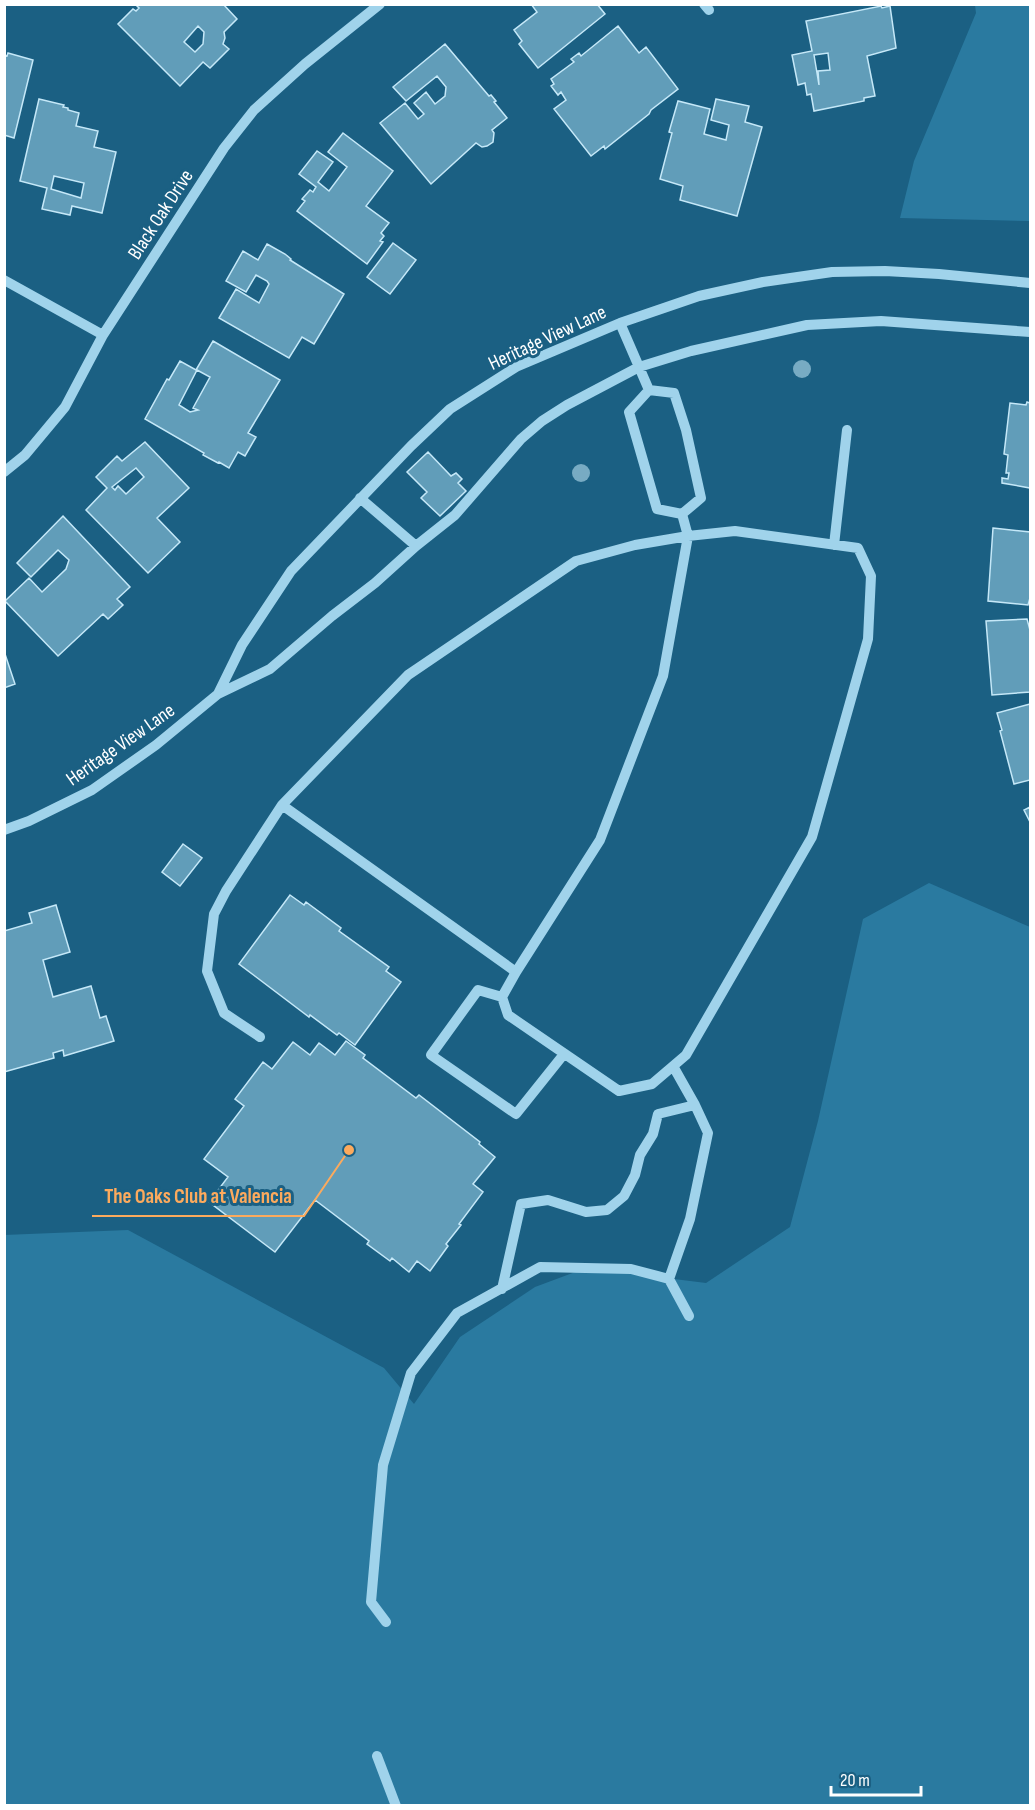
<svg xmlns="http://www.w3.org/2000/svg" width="1035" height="1810" viewBox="0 0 1035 1810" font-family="'Sofia Sans Condensed',sans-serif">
	<rect width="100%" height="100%" fill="#1b6083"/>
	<path fill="#2a7aa0" d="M 975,5 L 1030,5 L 1030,221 L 900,218 L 914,161 L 976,13 Z
		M 929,883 L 1030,927 L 1030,1805 L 5,1805 L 4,1235 L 128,1230 L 384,1368 L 414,1404 L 460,1337 L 535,1287 L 586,1268 L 706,1283 L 790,1227 L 818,1121 L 863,919 Z"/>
	<path fill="#619db9" stroke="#c5e8f8" stroke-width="1.5" fill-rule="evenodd" d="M 135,4 L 223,4 L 237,19 L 224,32 L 225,38 L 223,44 L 229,49 L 210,68 L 203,62 L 180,86 L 118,24 L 133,9 L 136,11 L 139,8 ZM 198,26 L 204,32 L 203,44 L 195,52 L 184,42 Z
		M 531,4 L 597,4 L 605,14 L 538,68 L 519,44 L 522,41 L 514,30 L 537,12 Z
		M 881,6 L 882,8 L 890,6 L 896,48 L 867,56 L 875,96 L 864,98 L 864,101 L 814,111 L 811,94 L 807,95 L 805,83 L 798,85 L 792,55 L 812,51 L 806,21 ZM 828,53 L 830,70 L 818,71 L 819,85 L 814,55 Z
		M 618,26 L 639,53 L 646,47 L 678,89 L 651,110 L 649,114 L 605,149 L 604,146 L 591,156 L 554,109 L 566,100 L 561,92 L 558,95 L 551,86 L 554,84 L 551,79 L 574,62 L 571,59 L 579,53 L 581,56 Z
		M 445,44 L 489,96 L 491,95 L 496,101 L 494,102 L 507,118 L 492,130 L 494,133 L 493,142 L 487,146 L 482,147 L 476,143 L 431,184 L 380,123 L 405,103 L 418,119 L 424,114 L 414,103 L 426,92 L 435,104 L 445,96 L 446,87 L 437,76 L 406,101 L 393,87 Z
		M 8,53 L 33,60 L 14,138 L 4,135 L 4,55 L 7,56 Z
		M 39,99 L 64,105 L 63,107 L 68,108 L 68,110 L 79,113 L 76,126 L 98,131 L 94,147 L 116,152 L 102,213 L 72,206 L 70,215 L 42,209 L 47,188 L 20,181 ZM 54,176 L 84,183 L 81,198 L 51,189 Z
		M 716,99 L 749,106 L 745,122 L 762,127 L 737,216 L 680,200 L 683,186 L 660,179 L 672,133 L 669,132 L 678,101 L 710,109 L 704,134 L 726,140 L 729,125 L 711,120 Z
		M 343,133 L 393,171 L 366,206 L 389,223 L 381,233 L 384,236 L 380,241 L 383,242 L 367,264 L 297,211 L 305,201 L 302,199 L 310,190 L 313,192 L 316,187 L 299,174 L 317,151 L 333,162 L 318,182 L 329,191 L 347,167 L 328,152 Z
		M 393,243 L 416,260 L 390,294 L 367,277 Z
		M 267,244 L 285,254 L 291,259 L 290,260 L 344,294 L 314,344 L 302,337 L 289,358 L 219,318 L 236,289 L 259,303 L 269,284 L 267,281 L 256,275 L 246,292 L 226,281 L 243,251 L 258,260 Z
		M 213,341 L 280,380 L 248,433 L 256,437 L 245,456 L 238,452 L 229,468 L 219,462 L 218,463 L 203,455 L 204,453 L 145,419 L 167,379 L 169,380 L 180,361 L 196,370 ZM 197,370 L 210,377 L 193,408 L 198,410 L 190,412 L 179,405 Z
		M 1027,402 L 1030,403 L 1030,488 L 1002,483 L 1002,478 L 1008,479 L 1009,473 L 1006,473 L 1008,455 L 1004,454 L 1010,403 L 1026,405 Z
		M 145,442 L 189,488 L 157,518 L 180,542 L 148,573 L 86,510 L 107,488 L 96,477 L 117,456 L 122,461 ZM 136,468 L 144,477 L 126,494 L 118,486 L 115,490 L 112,487 Z
		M 428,452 L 451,476 L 456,473 L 462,479 L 458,483 L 466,491 L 440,516 L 421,498 L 427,492 L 407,472 Z
		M 63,516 L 130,587 L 117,599 L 123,605 L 108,619 L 103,614 L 58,656 L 5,601 L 29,578 L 42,592 L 66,569 L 69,560 L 58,550 L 31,577 L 17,563 Z
		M 993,528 L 1030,532 L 1030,598 L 1028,605 L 988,601 Z
		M 1027,619 L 1030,630 L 1030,692 L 992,695 L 986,621 Z
		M 4,651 L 15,684 L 4,688 Z
		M 1030,704 L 1030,780 L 1014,784 L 1000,731 L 1002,730 L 997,713 Z
		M 1030,807 L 1030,822 L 1024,810 Z
		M 183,844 L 202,858 L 180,886 L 162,872 Z
		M 290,895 L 304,905 L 306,902 L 341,928 L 339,931 L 389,967 L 386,971 L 401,982 L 355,1045 L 339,1033 L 337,1035 L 310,1015 L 309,1017 L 239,964 Z
		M 56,905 L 70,952 L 43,960 L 53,997 L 91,986 L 100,1018 L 106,1016 L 114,1041 L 64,1056 L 63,1050 L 53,1053 L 54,1058 L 4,1072 L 4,931 L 32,923 L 29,913 Z
		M 346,1041 L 365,1055 L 363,1058 L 416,1098 L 419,1095 L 480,1142 L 479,1144 L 495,1157 L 473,1184 L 483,1192 L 459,1224 L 461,1225 L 446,1244 L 448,1246 L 430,1271 L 417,1261 L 409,1272 L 392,1258 L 390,1261 L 367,1244 L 369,1241 L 315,1200 L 275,1252 L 209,1202 L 228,1177 L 204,1159 L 244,1106 L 235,1099 L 263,1062 L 272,1069 L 293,1042 L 310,1055 L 319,1043 L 335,1055 Z"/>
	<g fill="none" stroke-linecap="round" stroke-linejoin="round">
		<path stroke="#a0d3eb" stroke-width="10" d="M 704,4 L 709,10
			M 4,280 L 103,335
			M 620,323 L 649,390
			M 649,390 L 674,393 L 686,430 L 701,498 L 682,514
			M 649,390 L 629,412 L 657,509 L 682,514
			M 4,472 L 25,455 L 65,407 L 103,335 L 224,148 L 254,110 L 305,64 L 380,4
			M 360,498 L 416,546
			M 834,545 L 847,430
			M 218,694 L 242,645 L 291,571 L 411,446 L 450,409 L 516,367 L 620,323 L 699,296 L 763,282 L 832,272 L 885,271 L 939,274 L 1030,283
			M 4,830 L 29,821 L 92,790 L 156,745 L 218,694 L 270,669 L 332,616 L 375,583 L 416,546 L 455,515 L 521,439 L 542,421 L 567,405 L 639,367 L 691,351 L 807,325 L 881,321 L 1030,332
			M 516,972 L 502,997 L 508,1015 L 619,1091 L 652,1084 L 686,1055 L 812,837 L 868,639 L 871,576 L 858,548 L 735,531 L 688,536 L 635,545 L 576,561 L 408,675 L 282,805 L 516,972 L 600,840 L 663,676 L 688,536 L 682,514
			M 502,997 L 478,990 L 431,1055 L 516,1114 L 564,1054
			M 260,1037 L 224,1013 L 207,971 L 214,914 L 226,891 L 282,805
			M 673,1066 L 695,1105
			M 502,1289 L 521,1204 L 548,1200 L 586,1212 L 607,1210 L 624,1196 L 635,1175 L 640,1155 L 653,1134 L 658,1114 L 695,1105 L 708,1133 L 690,1219 L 669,1279
			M 386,1622 L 371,1602 L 383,1465 L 411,1373 L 457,1313 L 540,1267 L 631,1269 L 669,1279 L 689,1316
			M 377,1756 L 396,1806"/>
	</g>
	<g fill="#78abc3">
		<circle cx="802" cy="369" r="9"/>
		<circle cx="581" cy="473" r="9"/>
	</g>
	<g text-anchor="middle" stroke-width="6" stroke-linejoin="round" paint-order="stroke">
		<g font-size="20" fill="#fff" stroke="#1b6083">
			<text transform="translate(160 214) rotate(-57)" y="7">Black Oak Drive</text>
			<text transform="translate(547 337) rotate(-25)" y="7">Heritage View Lane</text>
			<text transform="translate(120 744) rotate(-35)" y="7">Heritage View Lane</text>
		</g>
	</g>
	<path fill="none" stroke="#fcaa5d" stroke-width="2" d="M349 1150L304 1216H92"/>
	<circle fill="#fcaa5d" stroke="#1b6083" stroke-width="2" cx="349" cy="1150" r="6"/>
	<g font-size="21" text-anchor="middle" font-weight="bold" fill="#fcaa5d" stroke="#1b6083" stroke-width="6" stroke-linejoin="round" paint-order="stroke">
		<text x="198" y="1203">The Oaks Club at Valencia</text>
	</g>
	<rect width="1035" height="1810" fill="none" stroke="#ffffff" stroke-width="12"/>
	<path d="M831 1786v9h90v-9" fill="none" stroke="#ffffff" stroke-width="3"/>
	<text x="840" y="1786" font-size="18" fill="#ffffff" stroke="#1b6083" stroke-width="4.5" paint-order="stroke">20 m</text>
</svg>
